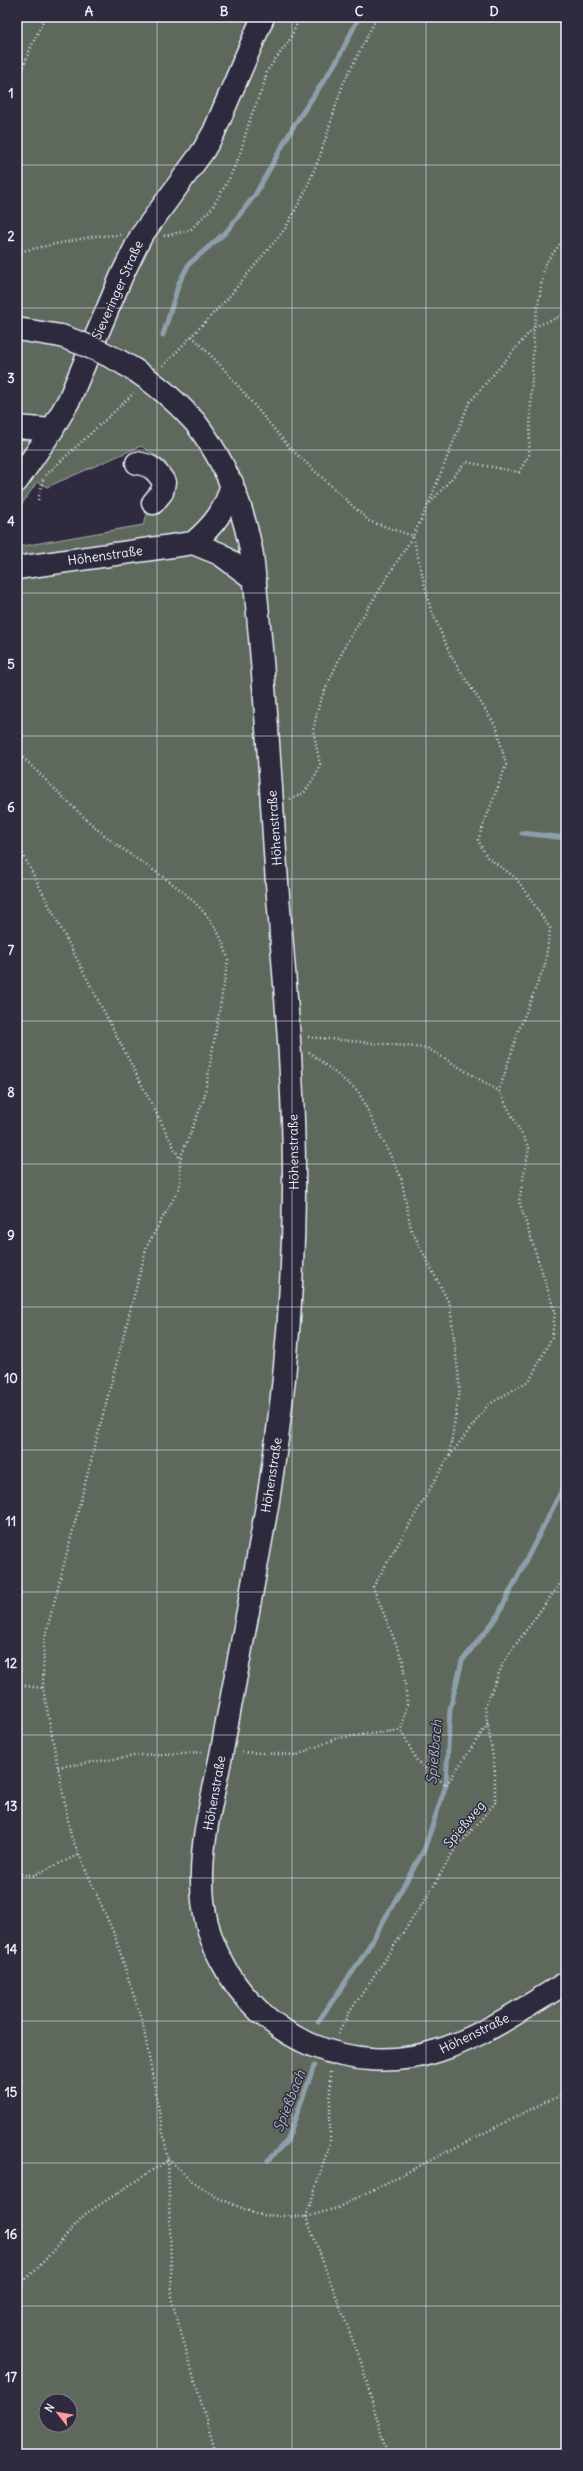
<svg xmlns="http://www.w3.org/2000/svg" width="583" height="2471" viewBox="0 0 583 2471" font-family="Delius,sans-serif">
	<rect width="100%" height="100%" fill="#2f2a3d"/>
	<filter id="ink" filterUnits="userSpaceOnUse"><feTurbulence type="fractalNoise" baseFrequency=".025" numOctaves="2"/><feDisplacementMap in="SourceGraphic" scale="8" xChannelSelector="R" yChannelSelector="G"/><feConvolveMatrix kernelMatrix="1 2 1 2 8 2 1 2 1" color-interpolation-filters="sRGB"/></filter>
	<g filter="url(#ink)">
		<path fill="#5e685d" stroke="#a3acaa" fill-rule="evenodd" d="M 17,17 L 566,17 L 566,2454 L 17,2454 L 17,547 L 143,525 L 148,512 L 173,479 L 165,462 L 141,446 L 47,487 L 37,482 L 17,511 ZM 46,2401 L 70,2401 L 70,2425 L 46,2425 Z"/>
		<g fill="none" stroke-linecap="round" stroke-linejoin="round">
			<path stroke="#8d9fab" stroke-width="5" d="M 163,335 L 179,283 L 189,264 L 226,232 L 255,195 L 293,127 L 338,59 L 359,17
				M 522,833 L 566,838
				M 318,2022 L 364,1955 L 424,1850 L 446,1785 L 450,1709 L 462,1661 L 497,1617 L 566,1482
				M 268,2160 L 287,2141 L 314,2066"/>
			<defs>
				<path id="minor" d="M 17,329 L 61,336
					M 195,422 C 226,462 243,505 252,555 C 264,664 270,774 277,883 C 285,986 295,1090 294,1193 C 293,1294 285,1394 269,1494 C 255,1578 238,1662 223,1745 C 215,1789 201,1836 202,1881 C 202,1908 208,1936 221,1960 C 260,2039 353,2078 437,2051 C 483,2037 525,2007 566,1983
					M 17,427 L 52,430
					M 137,463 C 151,465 156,470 164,482 L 162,492 L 153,503
					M 193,543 C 214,525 226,510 232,483
					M 17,568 L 193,543 L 220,554 L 255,580"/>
				<path id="major" d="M 17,481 L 52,430 L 69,400 L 122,275 L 141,236 L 203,151 L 214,132 L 263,17"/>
			</defs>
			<use href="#minor" stroke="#e8f1f8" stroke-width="25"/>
			<use href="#major" stroke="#e8f1f8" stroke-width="25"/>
			<path stroke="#e8f1f8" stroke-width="2.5" stroke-dasharray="1 3" stroke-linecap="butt" d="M 17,90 L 27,56 L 45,17
				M 164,236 L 190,230 L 212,208 L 229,179 L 239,157 L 251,116 L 263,87 L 267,71 L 289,41 L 300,17
				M 17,252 L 95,236 L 121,235
				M 192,336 L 223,368 L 290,448 L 369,521 L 413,536 L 430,607 L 451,656 L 497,728 L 506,765 L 478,840 L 487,857 L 516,878 L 550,928 L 545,965 L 518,1032 L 499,1091 L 529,1148 L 519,1201 L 555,1312 L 552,1337 L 530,1380 L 488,1405 L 448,1458 L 373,1587 L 403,1661 L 407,1704 L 401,1730 L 417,1761 L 446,1785 L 488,1724
				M 163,366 L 227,299 L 285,229 L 304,194 L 320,156 L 343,84 L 377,17
				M 46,475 L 134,393
				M 38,500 L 43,479
				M 430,503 L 466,462 L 519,472 L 529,455 L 534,327 L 545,264 L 566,236
				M 17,752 C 46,779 73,809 103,834 C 148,872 215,897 228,960 L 204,1099 L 180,1159 L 180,1187 L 147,1246 L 44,1641 L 43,1688 L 71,1836 L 115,1936 L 143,2025 L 168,2159 L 172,2301 L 216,2454
				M 290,799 L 304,793 L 317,773 L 320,764 L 313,730 L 320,701 L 347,642 L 413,536 L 428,505 L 469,403 L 534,327 L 566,314
				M 17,843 L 180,1159
				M 308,1037 L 427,1048 L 499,1091
				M 309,1052 L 358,1091 L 401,1177 L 411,1229 L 450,1305 L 460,1389 L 449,1456
				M 17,1685 L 43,1688
				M 242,1752 L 297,1755 L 337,1738 L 401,1730
				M 58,1767 L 141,1755 L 203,1752
				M 17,1874 L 34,1875 L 78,1855
				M 338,2034 L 349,2013 L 429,1894 L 453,1852 L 495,1803 L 495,1770 L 485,1707 L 504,1661 L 566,1575
				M 330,2072 L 330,2143 L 306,2217 L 361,2362 L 387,2454
				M 168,2159 L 191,2180 L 216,2197 L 258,2215 L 306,2217 L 337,2208 L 545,2102 L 566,2094
				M 17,2287 L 36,2270 L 84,2215 L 168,2160"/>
			<use href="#minor" stroke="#2f2a3d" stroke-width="22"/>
			<use href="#major" stroke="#2f2a3d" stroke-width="22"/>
			<defs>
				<path id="minor-bridge" d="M 61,336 C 117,355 155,378 195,422"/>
			</defs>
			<use href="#minor-bridge" stroke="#e8f1f8" stroke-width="25" stroke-linecap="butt"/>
			<use href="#minor-bridge" stroke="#2f2a3d" stroke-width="22"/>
		</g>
	</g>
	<path fill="none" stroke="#e8f1f8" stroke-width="1" stroke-opacity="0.55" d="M 157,17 L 157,2454M 292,17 L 292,2454M 426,17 L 426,2454M 17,165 L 566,165M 17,308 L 566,308M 17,450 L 566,450M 17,593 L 566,593M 17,736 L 566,736M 17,879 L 566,879M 17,1021 L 566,1021M 17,1164 L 566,1164M 17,1307 L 566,1307M 17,1450 L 566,1450M 17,1592 L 566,1592M 17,1735 L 566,1735M 17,1878 L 566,1878M 17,2021 L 566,2021M 17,2163 L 566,2163M 17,2306 L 566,2306"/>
	<g text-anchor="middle" stroke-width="3" stroke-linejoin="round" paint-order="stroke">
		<g font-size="13" fill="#e8f1f8" stroke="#2f2a3d">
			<text transform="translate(117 290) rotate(-66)" y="5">Sieveringer Straße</text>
			<text transform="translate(105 555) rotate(-8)" y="5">Höhenstraße</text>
			<text transform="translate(274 828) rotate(-94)" y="5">Höhenstraße</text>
			<text transform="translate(293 1152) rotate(-91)" y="5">Höhenstraße</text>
			<text transform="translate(271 1475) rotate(-81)" y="5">Höhenstraße</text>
			<text transform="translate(214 1793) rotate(-80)" y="5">Höhenstraße</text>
			<text transform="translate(464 1824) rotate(-50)" y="5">Spießweg</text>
			<text transform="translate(474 2033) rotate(-26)" y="5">Höhenstraße</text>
		</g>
		<g font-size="14" font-style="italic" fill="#abbbc5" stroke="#2f2a3d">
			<text transform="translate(434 1752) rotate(-85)" y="5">Spießbach</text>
			<text transform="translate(289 2101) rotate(-69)" y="5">Spießbach</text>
		</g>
	</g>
	<rect width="583" height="2471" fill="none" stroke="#2f2a3d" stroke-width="44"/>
	<g transform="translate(58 2413) rotate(301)"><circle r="19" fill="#2f2a3d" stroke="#797a88"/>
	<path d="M0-3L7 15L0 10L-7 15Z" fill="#ff9aa2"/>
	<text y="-6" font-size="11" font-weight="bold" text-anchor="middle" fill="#e8f1f8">N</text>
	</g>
	<rect x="22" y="22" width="539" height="2427" fill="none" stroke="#e8f1f8" stroke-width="1.5"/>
	<g font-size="13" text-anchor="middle" font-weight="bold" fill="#e8f1f8">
		<text x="89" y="16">A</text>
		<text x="224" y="16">B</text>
		<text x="359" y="16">C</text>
		<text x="494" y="16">D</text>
		<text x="11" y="98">1</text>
		<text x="11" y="241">2</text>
		<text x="11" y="383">3</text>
		<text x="11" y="526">4</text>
		<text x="11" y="669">5</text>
		<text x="11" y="812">6</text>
		<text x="11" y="955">7</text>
		<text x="11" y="1097">8</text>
		<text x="11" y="1240">9</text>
		<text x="11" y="1383">10</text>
		<text x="11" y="1526">11</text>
		<text x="11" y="1668">12</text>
		<text x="11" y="1811">13</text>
		<text x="11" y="1954">14</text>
		<text x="11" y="2097">15</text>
		<text x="11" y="2239">16</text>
		<text x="11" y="2382">17</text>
	</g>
</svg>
